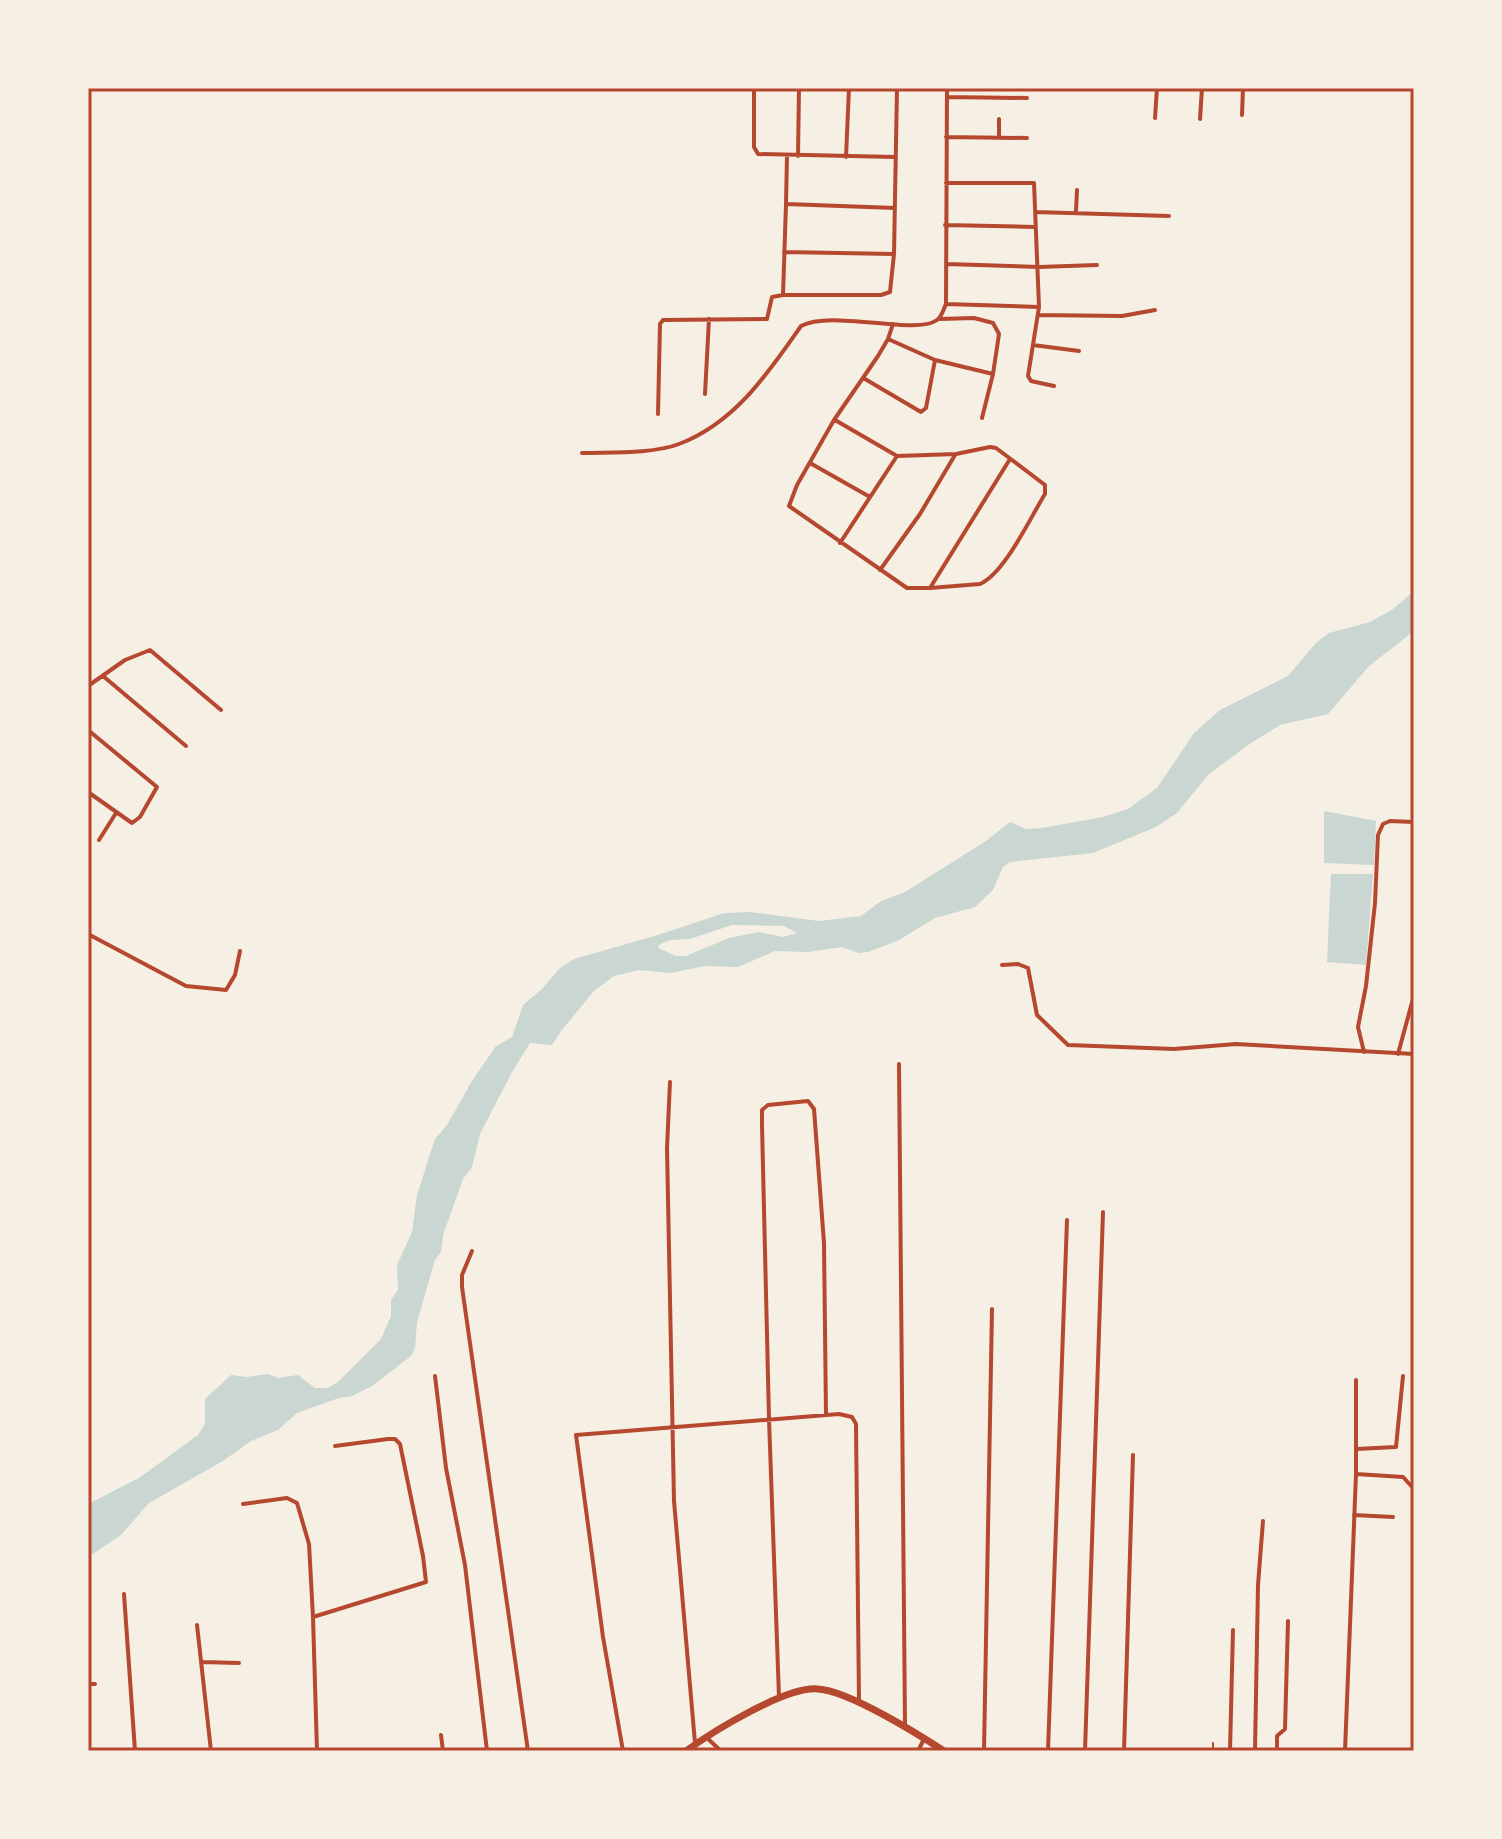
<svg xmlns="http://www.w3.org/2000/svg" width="1502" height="1839" viewBox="0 0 1502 1839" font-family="'IBM Plex Sans',sans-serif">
	<rect width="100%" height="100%" fill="#f6efe4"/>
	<path fill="#c9d6d2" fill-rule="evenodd" d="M 1414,591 L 1414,631 L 1369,666 L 1328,714 L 1280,725 L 1251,743 L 1209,774 L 1177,813 L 1156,827 L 1093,853 L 1010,862 L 1003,867 L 993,890 L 975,907 L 935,918 L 899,940 L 868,952 L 859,953 L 842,947 L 808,952 L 775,951 L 738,967 L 705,966 L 671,973 L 639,970 L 614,976 L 594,991 L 561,1031 L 552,1045 L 530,1043 L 512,1072 L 480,1134 L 472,1167 L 463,1179 L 443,1235 L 441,1252 L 435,1260 L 417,1322 L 415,1348 L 411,1356 L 372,1386 L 352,1396 L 339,1398 L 297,1413 L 278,1430 L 251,1441 L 223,1461 L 149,1503 L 121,1535 L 88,1557 L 88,1504 L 139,1478 L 198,1435 L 205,1424 L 205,1399 L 231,1375 L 247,1377 L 268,1374 L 278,1378 L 298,1375 L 315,1388 L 328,1388 L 339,1381 L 381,1339 L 391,1316 L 391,1300 L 398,1290 L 397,1265 L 412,1232 L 417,1195 L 435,1139 L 447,1125 L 472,1081 L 496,1046 L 512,1037 L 523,1005 L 542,989 L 560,968 L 574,959 L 658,935 L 724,913 L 750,912 L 819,921 L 861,916 L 881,901 L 905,892 L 986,841 L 1010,822 L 1026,829 L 1042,828 L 1103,817 L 1128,809 L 1157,788 L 1194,733 L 1220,710 L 1288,676 L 1316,643 L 1329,633 L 1370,622 L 1393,609 ZM 732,925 L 784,926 L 797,933 L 783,937 L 759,932 L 729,938 L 686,956 L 676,956 L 658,948 L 660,944 L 670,940 L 690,939 Z
		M 1324,811 L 1376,821 L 1374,865 L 1324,863 Z
		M 1331,874 L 1373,874 L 1366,965 L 1327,962 Z"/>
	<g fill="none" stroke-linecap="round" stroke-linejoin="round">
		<path stroke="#b5482f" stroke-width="2" d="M 1213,1743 L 1213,1751"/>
		<path stroke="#b5482f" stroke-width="4" d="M 754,88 L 754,147 L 758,154 L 895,157
			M 947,97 L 1027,98
			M 1242,115 L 1243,88
			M 1155,118 L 1157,88
			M 1200,119 L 1202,88
			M 946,137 L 1027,138
			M 999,138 L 999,119
			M 787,156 L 786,204 L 895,208
			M 798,156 L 799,88
			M 846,157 L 849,88
			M 946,183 L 1034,183 L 1039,307 L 1028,376 L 1031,381 L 1054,386
			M 786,204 L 783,295 L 881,295 L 890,292 L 894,254 L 897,88
			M 1076,211 L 1077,190
			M 1035,212 L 1169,216
			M 945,225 L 1035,227
			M 784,252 L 894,254
			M 947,264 L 1039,267 L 1097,265
			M 946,304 L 1039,307
			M 1038,315 L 1122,316 L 1155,310
			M 893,324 L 888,339 L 878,356 L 834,420 L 797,485 L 789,506 L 907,588 L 930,588 L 1010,459
			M 888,339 L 935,360 L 993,374 L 999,334 L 993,323 L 974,318 L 940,319
			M 1033,345 L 1079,351
			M 865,379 L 921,412 L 926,408 L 935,360
			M 705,394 L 709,319
			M 658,414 L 660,324 L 663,320 L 767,319 L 772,297 L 783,295
			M 982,418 L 993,374
			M 835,420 L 897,456 L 956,454 L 990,447 L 996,448 L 1045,485 L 1045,494 C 1030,518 1005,573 980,584 L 930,588
			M 582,453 C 610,452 653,454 679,444 C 735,423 768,373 801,326 C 831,309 915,336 937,320 C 942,317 943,310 946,304 L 947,88
			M 810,463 L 870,497
			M 840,543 L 897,456
			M 880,570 L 920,514 L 955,455
			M 103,676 L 186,746
			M 88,686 L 125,660 L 150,650 L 221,710
			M 88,730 L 157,787 L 140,817 L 132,823 L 88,792
			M 99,840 L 116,813
			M 88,934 L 186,986 L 226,990 L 235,975 L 240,951
			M 1002,965 L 1018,964 L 1028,968 L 1037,1015 L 1068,1045 L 1174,1049 L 1236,1044 L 1414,1054
			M 1364,1052 L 1358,1027 L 1366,986 L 1375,903 L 1378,835 L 1383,824 L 1390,821 L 1414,822
			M 1398,1054 L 1414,995
			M 899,1064 L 905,1725
			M 670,1082 L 667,1148 L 674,1501 L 695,1743
			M 472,1251 L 462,1275 L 462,1287 L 528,1751
			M 435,1376 L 446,1468 L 465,1565 L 487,1751
			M 1356,1449 L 1396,1447 L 1403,1376
			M 1356,1474 L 1403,1477 L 1414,1489
			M 243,1504 L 287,1498 L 297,1503 L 309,1544 L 313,1617
			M 1354,1515 L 1393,1517
			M 124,1594 L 135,1751
			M 197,1625 L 211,1751
			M 202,1662 L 239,1663
			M 88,1684 L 95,1684
			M 779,1697 L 769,1419 L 762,1125 L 762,1110 L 768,1105 L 808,1101 L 814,1109 L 824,1243 L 826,1415
			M 441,1735 L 443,1751
			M 706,1737 L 721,1751
			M 317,1751 L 313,1617 L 426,1582 L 423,1556 L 400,1444 L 395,1439 L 388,1439 L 335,1446
			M 623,1751 L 603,1637 L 576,1435 L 839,1414 L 852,1417 L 856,1424 L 859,1701
			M 918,1751 L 924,1739
			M 984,1751 L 992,1309
			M 1048,1751 L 1067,1220
			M 1085,1751 L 1103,1212
			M 1124,1751 L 1133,1455
			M 1230,1751 L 1233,1630
			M 1255,1751 L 1258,1585 L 1263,1521
			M 1277,1751 L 1277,1736 L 1285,1729 L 1288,1621
			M 1345,1751 L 1356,1474 L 1356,1380"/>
		<path stroke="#b5482f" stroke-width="7" d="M 686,1751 C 712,1732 786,1686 818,1689 C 849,1691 918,1734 944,1751"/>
	</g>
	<rect width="1502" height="1839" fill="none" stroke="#f6efe4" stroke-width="180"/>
	<rect x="90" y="90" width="1322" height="1659" fill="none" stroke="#b5482f" stroke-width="3"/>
</svg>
